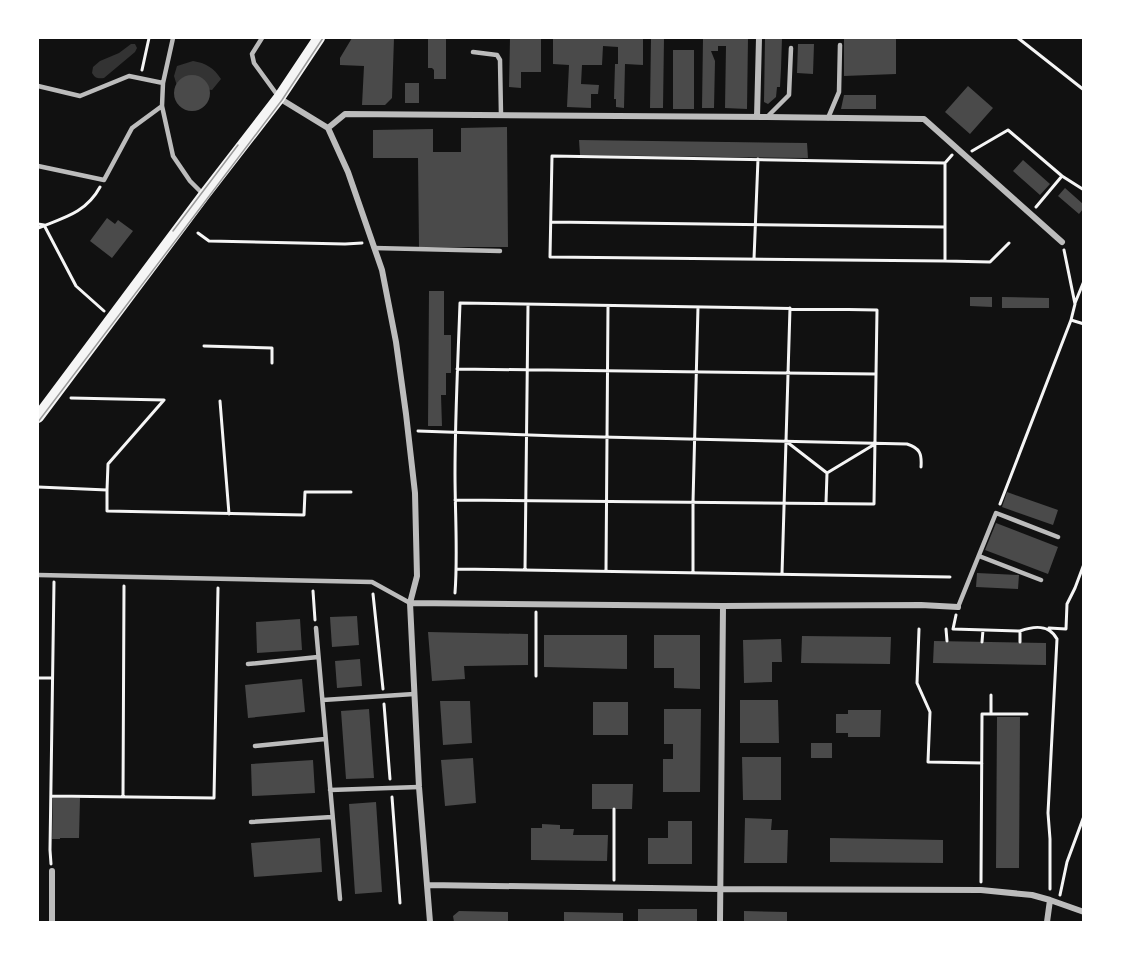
<svg xmlns="http://www.w3.org/2000/svg" width="1121" height="960" viewBox="0 0 1121 960" font-family="'Space Grotesk',sans-serif">
	<rect width="100%" height="100%" fill="#111"/>
	<path fill="#333" d="M 131,44 L 135,44 L 137,48 L 135,52 L 104,78 C 98,79 95,78 92,73 L 93,67 L 100,61 L 119,53 Z
		M 193,61 C 206,63 214,68 221,79 L 212,90 L 177,86 L 174,76 L 177,66 Z"/>
	<path fill="#4a4a4a" d="M 352,38 L 394,38 L 392,98 L 385,105 L 362,105 L 364,66 L 340,65 L 340,58 Z
		M 428,38 L 446,38 L 446,79 L 434,79 L 434,70 L 432,68 L 428,68 Z
		M 510,38 L 541,38 L 541,72 L 521,72 L 521,88 L 509,87 Z
		M 553,38 L 643,38 L 643,65 L 625,64 L 624,108 L 616,107 L 616,99 L 614,99 L 615,64 L 618,64 L 618,47 L 603,46 L 602,65 L 582,65 L 581,84 L 599,85 L 598,94 L 591,94 L 591,108 L 567,107 L 569,65 L 553,64 Z
		M 651,38 L 664,38 L 663,108 L 650,108 Z
		M 703,38 L 748,38 L 747,109 L 725,108 L 726,46 L 718,46 L 718,51 L 711,51 L 715,61 L 714,108 L 702,108 Z
		M 765,38 L 782,38 L 781,69 L 780,87 L 777,87 L 776,97 L 768,104 L 764,102 Z
		M 844,38 L 896,38 L 896,74 L 844,76 Z
		M 798,44 L 814,44 L 813,74 L 797,73 Z
		M 673,50 L 694,50 L 694,109 L 673,109 Z
		M174 93a18 18 0 1 1 36 0a18 18 0 1 1-36 0Z
		M 405,83 L 419,83 L 419,103 L 405,103 Z
		M 968,86 L 993,108 L 970,134 L 945,112 Z
		M 844,95 L 876,95 L 876,109 L 841,109 Z
		M 507,127 L 508,247 L 419,247 L 418,158 L 373,158 L 373,130 L 433,129 L 433,152 L 461,152 L 461,128 Z
		M 579,140 L 807,143 L 808,158 L 580,155 Z
		M 1023,160 L 1050,184 L 1040,195 L 1013,171 Z
		M 1065,188 L 1083,204 L 1083,209 L 1079,214 L 1058,196 Z
		M 107,218 L 115,224 L 118,220 L 133,231 L 112,258 L 90,241 Z
		M 429,291 L 444,291 L 444,335 L 451,335 L 451,373 L 446,373 L 446,395 L 441,395 L 442,426 L 428,426 Z
		M 970,297 L 992,297 L 992,307 L 970,306 Z
		M 1002,297 L 1049,298 L 1049,308 L 1002,308 Z
		M 1007,492 L 1058,510 L 1053,525 L 1002,507 Z
		M 996,523 L 1058,547 L 1048,574 L 985,550 Z
		M 977,573 L 1019,575 L 1018,589 L 976,587 Z
		M 357,616 L 359,645 L 332,647 L 330,617 Z
		M 300,619 L 302,650 L 257,653 L 256,622 Z
		M 428,632 L 528,634 L 528,665 L 464,666 L 465,679 L 432,681 Z
		M 544,635 L 627,635 L 627,669 L 544,667 Z
		M 654,635 L 700,635 L 700,689 L 674,688 L 674,668 L 654,668 Z
		M 802,636 L 891,637 L 890,664 L 801,663 Z
		M 781,639 L 782,662 L 772,662 L 772,682 L 744,683 L 743,640 Z
		M 934,641 L 1046,643 L 1046,665 L 933,663 Z
		M 360,659 L 362,686 L 337,688 L 335,661 Z
		M 302,679 L 305,712 L 248,718 L 245,685 Z
		M 740,700 L 778,700 L 779,743 L 740,743 Z
		M 440,701 L 470,701 L 472,743 L 443,745 Z
		M 593,702 L 628,702 L 628,735 L 593,735 Z
		M 369,709 L 374,778 L 346,779 L 341,711 Z
		M 664,709 L 701,709 L 700,792 L 663,792 L 663,759 L 673,759 L 673,744 L 664,744 Z
		M 848,710 L 881,710 L 880,737 L 848,737 L 848,733 L 836,733 L 836,714 L 848,714 Z
		M 997,717 L 1020,717 L 1019,868 L 996,868 Z
		M 811,743 L 832,743 L 832,758 L 811,758 Z
		M 742,757 L 781,757 L 781,800 L 743,800 Z
		M 473,758 L 476,803 L 445,806 L 441,760 Z
		M 313,760 L 315,793 L 252,796 L 251,764 Z
		M 592,784 L 633,784 L 632,809 L 592,809 Z
		M 53,798 L 80,798 L 79,838 L 60,838 L 60,839 L 52,839 Z
		M 376,802 L 382,892 L 355,894 L 349,804 Z
		M 745,818 L 772,819 L 771,830 L 788,830 L 787,863 L 744,863 Z
		M 668,821 L 692,821 L 692,864 L 648,864 L 648,838 L 668,838 Z
		M 542,824 L 560,825 L 560,829 L 574,829 L 573,835 L 608,835 L 607,861 L 531,860 L 531,828 L 542,828 Z
		M 320,838 L 322,872 L 254,877 L 251,843 Z
		M 830,838 L 943,840 L 943,863 L 830,862 Z
		M 638,909 L 697,909 L 697,922 L 638,922 Z
		M 459,911 L 508,912 L 508,922 L 454,922 L 453,916 Z
		M 744,911 L 787,912 L 787,922 L 744,922 Z
		M 564,912 L 623,913 L 623,922 L 564,922 Z"/>
	<g fill="none" stroke-linecap="round" stroke-linejoin="round">
		<path stroke="#f5f5f5" stroke-width="3" d="M 1018,38 L 1084,90
			M 142,70 L 149,38
			M 972,151 L 1008,130 L 1062,176 L 1084,190
			M 945,163 L 552,156 L 550,257 L 945,261 L 945,163 L 952,155
			M 1036,207 L 1062,176
			M 551,222 L 945,227
			M 38,224 L 44,225 L 76,286 L 104,311
			M 38,228 C 63,218 86,213 100,187
			M 198,233 L 209,241 L 345,244 L 362,243
			M 754,259 L 758,159
			M 945,261 L 990,262 L 1009,243
			M 1075,303 L 1084,281
			M 1071,320 L 1084,324
			M 204,346 L 272,348 L 272,363
			M 457,369 L 875,374
			M 71,398 L 164,400
			M 220,401 L 229,514
			M 418,431 L 559,436 L 907,444 C 920,448 922,454 921,467
			M 787,442 L 827,473 L 826,503
			M 827,473 L 875,444
			M 38,487 L 107,490 L 107,511 L 304,515 L 305,492 L 351,492
			M 107,490 L 108,464 L 164,400
			M 455,500 L 874,504 L 877,310 L 460,303 C 458,360 455,417 455,474 C 455,514 458,554 455,593
			M 1000,504 L 1071,320 L 1075,304 L 1064,250
			M 457,569 L 950,577
			M 525,570 L 528,305
			M 606,571 L 608,306
			M 693,572 L 693,502 L 698,307
			M 782,574 L 790,308
			M 313,591 L 315,620
			M 373,594 L 383,689
			M 956,615 L 953,629 L 1020,631 C 1034,626 1049,624 1057,639 L 1048,813 L 1050,839 L 1050,889
			M 1049,628 L 1066,629 L 1067,604 L 1075,588 L 1084,564
			M 919,629 L 917,683 L 930,712 L 928,762 L 982,763
			M 946,629 L 947,641
			M 982,642 L 983,630
			M 1020,642 L 1020,631
			M 536,676 L 536,612
			M 38,678 L 52,678
			M 991,695 L 991,714
			M 384,704 L 390,779
			M 51,796 L 214,798 L 218,588
			M 123,797 L 124,586
			M 392,797 L 400,903
			M 614,809 L 614,880
			M 51,864 L 50,850 L 54,582
			M 981,882 L 982,714 L 1027,714
			M 1060,895 L 1067,862 L 1084,816"/>
		<path stroke="#bcbcbc" stroke-width="4.5" d="M 173,38 L 163,83 L 162,106 L 173,156 L 190,181 L 204,195
			M 262,38 L 252,54 L 254,63 L 278,96
			M 473,52 L 497,55 L 500,60 L 501,115
			M 38,86 L 80,96 L 129,76 L 163,83
			M 767,117 L 789,95 L 791,48
			M 828,118 L 839,92 L 840,45
			M 38,166 L 104,180 L 132,128 L 162,106
			M 374,248 L 500,251
			M 979,556 L 1041,580
			M 38,575 L 372,582 L 410,603
			M 958,607 L 996,513 L 1058,537
			M 316,628 L 340,899
			M 248,664 L 318,657
			M 323,700 L 414,694
			M 255,746 L 325,739
			M 330,790 L 419,787
			M 251,822 L 332,817"/>
		<path stroke="#bcbcbc" stroke-width="6" d="M 279,98 L 328,128 L 348,172 L 382,270 L 396,342 L 406,414 L 415,493 L 417,576 L 410,603 L 419,787 L 430,922
			M 757,117 L 759,38
			M 328,128 L 345,114 L 767,117 L 924,119 L 1062,242
			M 410,603 L 723,606 L 921,605 L 958,607
			M 427,885 L 721,889 L 981,890 L 1032,895 L 1050,900 L 1047,922
			M 1050,900 L 1084,912
			M 52,922 L 52,871
			M 720,922 L 723,606"/>
		<path stroke="#f5f5f5" stroke-width="12" d="M 38,417 L 204,195 L 279,98 L 319,38"/>
		<path stroke="#9a9a9a" stroke-width="1.5" d="M 173,231 L 238,145
			M 38,422 L 282,100 L 323,38"/>
	</g>
	<rect width="1121" height="960" fill="none" stroke="#ffffff" stroke-width="78"/>
</svg>
